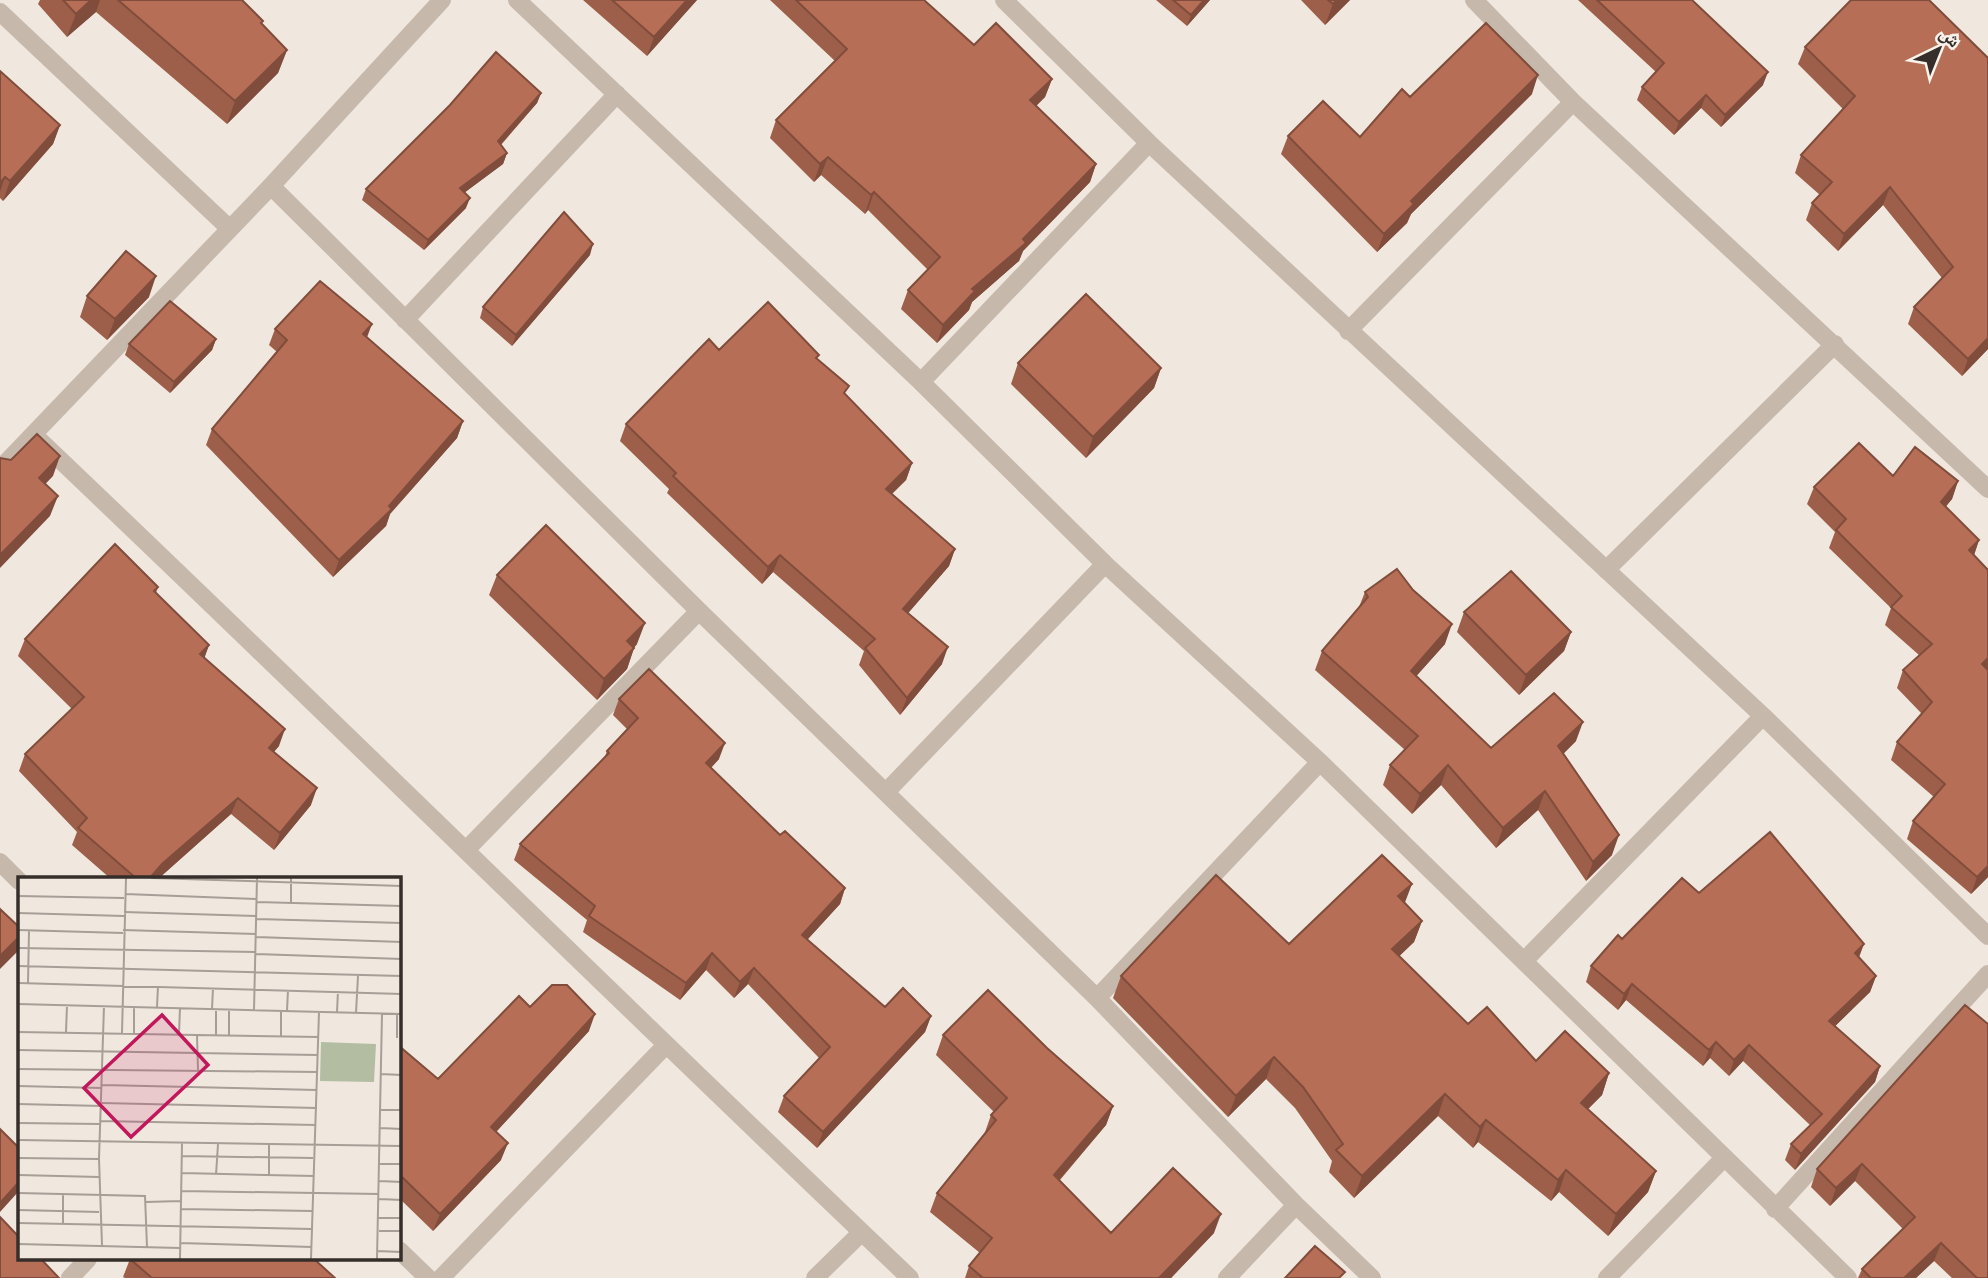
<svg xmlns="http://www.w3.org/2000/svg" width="1988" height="1278" viewBox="0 0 1988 1278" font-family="Karla,'Noto Naskh Arabic',sans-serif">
	<rect width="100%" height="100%" fill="#f0e8df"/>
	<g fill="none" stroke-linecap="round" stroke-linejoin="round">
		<path stroke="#c7b8ac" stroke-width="18" d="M 517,0 L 921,382 L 1105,564 L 1320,762 L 1848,1278
			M 1004,0 L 1149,143 L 1763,716 L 1988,936
			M 1474,0 L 1573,102 L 1988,489
			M 0,12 L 229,228
			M 271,186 L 699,611 L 1097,998 L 1296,1205 L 1372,1278
			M 405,320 L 617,94
			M 1348,331 L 1573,102
			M 921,382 L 1149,143
			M 34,435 C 328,714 616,999 910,1278
			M 0,469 L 271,186 L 442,0
			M 1606,570 L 1835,344
			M 887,791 L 1105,564
			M 467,849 L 699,611
			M 0,862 L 19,881
			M 1524,961 L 1763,716
			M 1097,998 L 1320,762
			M 1775,1209 L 1988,974
			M 399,1250 L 428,1278
			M 70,1278 L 88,1259
			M 441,1278 L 666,1045
			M 815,1278 L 862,1232
			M 1227,1278 L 1296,1205
			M 1607,1278 L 1723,1159"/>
	</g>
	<path fill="#9d5f4a" d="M 40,0 L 242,0 L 262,24 L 287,50 L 278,73 L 227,124 L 96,12 L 67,37 L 38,4 Z
		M 583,0 L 697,0 L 647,56 Z
		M 770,0 L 924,0 L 974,45 L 1052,79 L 1045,97 L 1036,106 L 1096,164 L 1090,182 L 1023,251 L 1019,261 L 972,302 L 969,310 L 937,343 L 901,309 L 908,290 L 928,270 L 868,210 L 865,214 L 821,175 L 814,182 L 770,138 L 776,120 L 835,61 Z
		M 1156,0 L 1210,0 L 1187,26 Z
		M 1301,0 L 1350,0 L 1325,25 Z
		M 1578,0 L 1692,0 L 1763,85 L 1721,127 L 1701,108 L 1674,135 L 1637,100 L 1642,87 L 1656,72 Z
		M 1805,47 L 1988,58 L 1988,349 L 1962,376 L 1908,324 L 1914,307 L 1942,278 L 1883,205 L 1838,251 L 1806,220 L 1812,203 L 1820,195 L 1795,173 L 1801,155 L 1843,109 L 1798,64 Z
		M 0,71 L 60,125 L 53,144 L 3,201 L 0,198 Z
		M 541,93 L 537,103 L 501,145 L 507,153 L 503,164 L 465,192 L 466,208 L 424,250 L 362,200 L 366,189 Z
		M 1532,94 L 1411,214 L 1407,223 L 1377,252 L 1281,154 L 1288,136 L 1360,137 L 1410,97 Z
		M 590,255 L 512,346 L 480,318 L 483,307 Z
		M 87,296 L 149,297 L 107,340 L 80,317 Z
		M 275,329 L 367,337 L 463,421 L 457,438 L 390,514 L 386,526 L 333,577 L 206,445 L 212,429 L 277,352 L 269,345 Z
		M 216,339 L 212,350 L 170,393 L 125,355 L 129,344 Z
		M 719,350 L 818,360 L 846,395 L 912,463 L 906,480 L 892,494 L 955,549 L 949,566 L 908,613 L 942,664 L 900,715 L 859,665 L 864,651 L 773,572 L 762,584 L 667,493 L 669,489 L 620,441 L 626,424 Z
		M 1018,363 L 1161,368 L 1154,388 L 1086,458 L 1011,384 Z
		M 1893,476 L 1958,481 L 1952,499 L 1945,507 L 1979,540 L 1974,555 L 1988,669 L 1988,877 L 1971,894 L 1907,839 L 1913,821 L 1934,797 L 1891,760 L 1897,742 L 1922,714 L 1897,688 L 1903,670 L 1919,655 L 1885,625 L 1891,608 L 1829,548 L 1835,532 L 1807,504 L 1814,487 Z
		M 497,575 L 637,644 L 634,648 L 627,669 L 597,700 L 489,595 Z
		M 158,587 L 156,593 L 209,645 L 204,658 L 279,746 L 274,752 L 311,805 L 274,850 L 231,814 L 158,879 L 111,879 L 72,845 L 77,832 L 19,771 L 25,754 L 72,709 L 18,656 L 25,639 Z
		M 1365,592 L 1445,644 L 1416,676 L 1491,748 L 1576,741 L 1563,754 L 1612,855 L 1586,881 L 1538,810 L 1496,848 L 1441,785 L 1412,814 L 1383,785 L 1390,765 L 1405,750 L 1315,670 L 1322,651 L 1359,607 Z
		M 1464,612 L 1571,632 L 1564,651 L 1519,695 L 1457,632 Z
		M 619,699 L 719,759 L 711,768 L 780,835 L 845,888 L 840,904 L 807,940 L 885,1007 L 931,1016 L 925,1032 L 817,1148 L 778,1112 L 784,1096 L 820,1059 L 748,984 L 734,998 L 706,970 L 680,1000 L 583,932 L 587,920 L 514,860 L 520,844 L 604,759 L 607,751 L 627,729 L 613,715 Z
		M 1699,893 L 1859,958 L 1876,976 L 1870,992 L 1835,1026 L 1880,1066 L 1875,1082 L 1795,1170 L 1785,1160 L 1791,1144 L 1810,1125 L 1743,1061 L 1729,1076 L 1710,1058 L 1703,1066 L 1626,1000 L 1618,1010 L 1586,982 L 1591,966 L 1622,939 Z
		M 1405,903 L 1422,921 L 1414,942 L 1399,956 L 1468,1024 L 1536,1061 L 1609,1073 L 1602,1095 L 1588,1109 L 1656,1171 L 1648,1192 L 1608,1236 L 1559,1192 L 1551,1201 L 1478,1142 L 1473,1148 L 1438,1116 L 1354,1198 L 1329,1172 L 1332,1161 L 1295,1108 L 1266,1079 L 1228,1117 L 1113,998 L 1121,976 L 1289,944 Z
		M 1965,1005 L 1988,1278 L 1952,1278 L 1934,1261 L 1916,1278 L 1858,1278 L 1862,1269 L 1903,1229 L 1855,1181 L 1830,1206 L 1811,1187 L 1817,1169 Z
		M 530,1007 L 589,1031 L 496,1132 L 501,1160 L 433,1231 L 399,1198 L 399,1046 L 438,1079 Z
		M 943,1035 L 1047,1048 L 1113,1106 L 1106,1125 L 1060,1180 L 1111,1233 L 1214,1233 L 1171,1278 L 965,1278 L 969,1266 L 980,1253 L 930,1212 L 937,1193 L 984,1135 L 991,1115 L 994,1112 L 936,1055 Z
		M 130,1259 L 335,1278 L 125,1278 L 123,1277 Z"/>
	<path fill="#804d3c" d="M 91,0 L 100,0 L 96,12 L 67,37 L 76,14 Z
		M 687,0 L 697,0 L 647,56 L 654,37 Z
		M 1204,0 L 1210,0 L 1187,26 L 1191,15 Z
		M 1337,0 L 1350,0 L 1325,25 L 1333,4 Z
		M 287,50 L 278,73 L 227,124 L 235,101 Z
		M 1768,72 L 1763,85 L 1721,127 L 1725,115 Z
		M 1538,75 L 1532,94 L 1411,214 L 1407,223 L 1377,252 L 1384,234 L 1411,201 Z
		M 1052,79 L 1045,97 L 1024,118 L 1030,100 Z
		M 541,93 L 537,103 L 494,152 L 498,141 Z
		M 1706,95 L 1701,108 L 1674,135 L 1679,122 Z
		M 60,125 L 53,144 L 3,201 L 10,181 Z
		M 507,153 L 503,164 L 456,199 L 460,188 Z
		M 828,157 L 821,175 L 814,182 L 820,164 Z
		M 1096,164 L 1090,182 L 1023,251 L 1019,261 L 972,302 L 969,310 L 937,343 L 943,325 L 972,289 L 1023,239 Z
		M 5,177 L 0,192 L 0,183 Z
		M 1890,187 L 1883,205 L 1838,251 L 1844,234 Z
		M 874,192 L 868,210 L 865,214 L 871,195 Z
		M 470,198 L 466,208 L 424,250 L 428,240 Z
		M 593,244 L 590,255 L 512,346 L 516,335 Z
		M 156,276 L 149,297 L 107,340 L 115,319 Z
		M 372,324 L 366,340 L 363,334 Z
		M 1988,338 L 1988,349 L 1962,376 L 1968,359 Z
		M 216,339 L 212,350 L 170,393 L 174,382 Z
		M 1161,368 L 1154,388 L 1086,458 L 1093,437 Z
		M 463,421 L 457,438 L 390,514 L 386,526 L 333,577 L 339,560 L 389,506 Z
		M 60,456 L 53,476 L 32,498 L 39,478 Z
		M 912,463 L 906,480 L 880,505 L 886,489 Z
		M 1958,481 L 1952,499 L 1935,520 L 1941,502 Z
		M 58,496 L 50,516 L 0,568 L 0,555 Z
		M 1979,540 L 1973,558 L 1969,550 Z
		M 955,549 L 949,566 L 897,626 L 903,609 Z
		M 780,555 L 773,572 L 762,584 L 768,567 Z
		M 645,623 L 637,644 L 620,662 L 627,641 Z
		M 1452,624 L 1445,644 L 1404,690 L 1411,671 Z
		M 1571,632 L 1564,651 L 1519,695 L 1526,675 Z
		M 209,645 L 203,662 L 200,654 Z
		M 948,647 L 942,664 L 900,715 L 907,698 Z
		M 634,648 L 627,669 L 597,700 L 604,679 Z
		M 1988,658 L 1988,669 L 1976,681 L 1982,664 Z
		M 1583,722 L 1576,741 L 1551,766 L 1558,746 Z
		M 285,729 L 279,746 L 262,764 L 269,748 Z
		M 725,743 L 719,759 L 700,779 L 706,763 Z
		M 1448,765 L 1441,785 L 1412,814 L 1420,794 Z
		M 317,788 L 311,805 L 274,850 L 280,833 Z
		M 1545,791 L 1538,810 L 1496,848 L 1503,828 Z
		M 238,798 L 231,814 L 158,879 L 149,879 L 162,864 Z
		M 1619,835 L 1612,855 L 1586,881 L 1593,862 Z
		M 1988,866 L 1988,877 L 1971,894 L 1977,877 Z
		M 1412,884 L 1404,905 L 1398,896 Z
		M 845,888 L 840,904 L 796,952 L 802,935 Z
		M 1422,921 L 1414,942 L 1384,971 L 1392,949 Z
		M 19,937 L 19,945 L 17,952 L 0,969 L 0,956 Z
		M 1864,944 L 1858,960 L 1855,953 Z
		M 712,953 L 706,970 L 680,1000 L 686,983 Z
		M 754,968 L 748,984 L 734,998 L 740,982 Z
		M 1876,976 L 1870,992 L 1824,1037 L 1829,1021 Z
		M 1632,984 L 1626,1000 L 1618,1010 L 1624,994 Z
		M 595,1014 L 589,1031 L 485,1144 L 491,1127 Z
		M 931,1016 L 925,1032 L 817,1148 L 823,1132 Z
		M 1716,1042 L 1710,1058 L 1703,1066 L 1709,1050 Z
		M 1749,1045 L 1743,1061 L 1729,1076 L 1734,1060 Z
		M 1274,1057 L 1266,1079 L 1228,1117 L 1236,1096 Z
		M 1880,1066 L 1875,1082 L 1795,1170 L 1801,1154 Z
		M 1609,1073 L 1602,1095 L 1573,1124 L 1581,1103 Z
		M 1445,1094 L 1438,1116 L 1354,1198 L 1362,1176 Z
		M 1113,1106 L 1106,1125 L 1047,1194 L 1054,1175 Z
		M 1486,1120 L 1478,1142 L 1473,1148 L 1480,1127 Z
		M 508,1143 L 501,1160 L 433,1231 L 440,1214 Z
		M 1862,1164 L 1855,1181 L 1830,1206 L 1836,1188 Z
		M 1566,1170 L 1559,1192 L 1551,1201 L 1558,1180 Z
		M 1656,1171 L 1648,1192 L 1608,1236 L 1616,1214 Z
		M 19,1182 L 19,1191 L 0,1212 L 0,1203 Z
		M 1221,1214 L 1214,1233 L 1171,1278 L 1159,1278 Z
		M 1941,1243 L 1934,1261 L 1916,1278 L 1904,1278 Z"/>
	<path fill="#b76e56" stroke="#804d3c" stroke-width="2" d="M 63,0 L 91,0 L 76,14 Z
		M 118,0 L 242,0 L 263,21 L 261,23 L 287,50 L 235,101 Z
		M 612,0 L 687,0 L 654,37 Z
		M 796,0 L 924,0 L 974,45 L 996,23 L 1052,79 L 1030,100 L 1096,164 L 1023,239 L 1026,243 L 972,289 L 975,291 L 943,325 L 908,290 L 940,257 L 874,192 L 871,195 L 828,157 L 820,164 L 776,120 L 847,49 Z
		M 1173,0 L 1204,0 L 1191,15 Z
		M 1328,0 L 1337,0 L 1333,4 Z
		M 1597,0 L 1692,0 L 1768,72 L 1725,115 L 1706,95 L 1679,122 L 1642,87 L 1664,63 Z
		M 1851,0 L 1929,0 L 1988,58 L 1988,338 L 1968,359 L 1914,307 L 1953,267 L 1890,187 L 1844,234 L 1812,203 L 1832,182 L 1801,155 L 1855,96 L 1805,47 Z
		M 1486,23 L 1538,75 L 1411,201 L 1414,204 L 1384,234 L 1288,136 L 1323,101 L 1360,137 L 1402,89 L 1410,97 Z
		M 496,52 L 541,93 L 498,141 L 507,153 L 460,188 L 470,198 L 428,240 L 366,189 L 450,105 Z
		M 0,71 L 60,125 L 10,181 L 5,177 L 0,183 Z
		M 564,212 L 593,244 L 516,335 L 483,307 Z
		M 126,251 L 156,276 L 115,319 L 87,296 Z
		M 320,281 L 372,324 L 363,334 L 463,421 L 389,506 L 392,509 L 339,560 L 212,429 L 287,340 L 275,329 Z
		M 1086,294 L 1161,368 L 1093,437 L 1018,363 Z
		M 170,301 L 216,339 L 174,382 L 129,344 Z
		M 768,302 L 819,355 L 816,358 L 849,386 L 844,393 L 912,463 L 886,489 L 955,549 L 903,609 L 948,647 L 907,698 L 865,648 L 875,639 L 780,555 L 768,567 L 673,476 L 676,473 L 626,424 L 709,339 L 719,350 Z
		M 37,434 L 60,456 L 39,478 L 58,496 L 0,555 L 0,458 L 11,460 Z
		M 1859,443 L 1893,476 L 1915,447 L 1958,481 L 1941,502 L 1979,540 L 1969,550 L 1988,570 L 1988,658 L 1982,664 L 1988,670 L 1988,866 L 1977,877 L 1913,821 L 1945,784 L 1897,742 L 1932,702 L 1903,670 L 1932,644 L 1891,607 L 1902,596 L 1836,530 L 1846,519 L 1814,487 Z
		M 546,525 L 645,623 L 627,641 L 634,648 L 604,679 L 497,575 Z
		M 115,544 L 158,587 L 154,591 L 209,645 L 200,654 L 285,729 L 269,748 L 317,788 L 280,833 L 238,798 L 162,864 L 149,879 L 137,879 L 78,828 L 87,818 L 25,754 L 84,697 L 25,639 Z
		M 1397,569 L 1413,590 L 1452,624 L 1411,671 L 1491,748 L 1554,693 L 1583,722 L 1558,746 L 1619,835 L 1593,862 L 1545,791 L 1503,828 L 1448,765 L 1420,794 L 1390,765 L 1418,736 L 1322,651 L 1368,597 L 1365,592 Z
		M 1511,571 L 1571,632 L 1526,675 L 1464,612 Z
		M 649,669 L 725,743 L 706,763 L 780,835 L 785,831 L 845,888 L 802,935 L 885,1007 L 903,988 L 931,1016 L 823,1132 L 784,1096 L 830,1047 L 754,968 L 740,982 L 712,953 L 686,983 L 589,916 L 595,906 L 520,844 L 609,753 L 607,751 L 638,718 L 619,699 Z
		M 1770,832 L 1864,944 L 1855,953 L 1876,976 L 1829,1021 L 1880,1066 L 1801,1154 L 1791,1144 L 1822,1114 L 1749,1045 L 1734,1060 L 1716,1042 L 1709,1050 L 1632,984 L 1624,994 L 1591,966 L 1618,935 L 1622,939 L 1682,878 L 1699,893 Z
		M 1382,855 L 1412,884 L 1398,896 L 1422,921 L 1392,949 L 1468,1024 L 1487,1007 L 1536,1061 L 1565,1031 L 1609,1073 L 1581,1103 L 1656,1171 L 1616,1214 L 1566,1170 L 1558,1180 L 1486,1120 L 1480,1127 L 1445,1094 L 1362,1176 L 1336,1150 L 1343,1144 L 1303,1087 L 1274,1057 L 1236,1096 L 1121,976 L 1216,875 L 1289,944 Z
		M 0,909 L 19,927 L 19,937 L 0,956 Z
		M 552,985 L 567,985 L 595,1014 L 491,1127 L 508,1143 L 440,1214 L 399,1174 L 399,1046 L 438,1079 L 519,996 L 530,1007 Z
		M 988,990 L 1047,1048 L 1113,1106 L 1054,1175 L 1111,1233 L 1173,1168 L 1221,1214 L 1159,1278 L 983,1278 L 969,1266 L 992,1238 L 937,1193 L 996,1120 L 991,1115 L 1007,1098 L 943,1035 Z
		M 1965,1005 L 1988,1024 L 1988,1278 L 1977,1278 L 1941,1243 L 1904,1278 L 1871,1278 L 1862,1269 L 1915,1217 L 1862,1164 L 1836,1188 L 1817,1169 Z
		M 0,1129 L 19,1148 L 19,1182 L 0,1203 Z
		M 0,1217 L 19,1237 L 19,1259 L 41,1259 L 59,1278 L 0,1278 Z
		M 1315,1246 L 1345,1272 L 1339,1278 L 1285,1278 Z
		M 130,1259 L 314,1259 L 335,1278 L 152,1278 Z"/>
	<g transform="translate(18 877)">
		<rect width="383" height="383" fill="#f0e8df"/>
		<path d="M 303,165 L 358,167 L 356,205 L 302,204 Z" fill="#b3bda1"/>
		<path fill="none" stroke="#a69e97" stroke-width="2" d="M 133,1 L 384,9M 107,17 L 238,22M 0,19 L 106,21M 239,25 L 384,29M 273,26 L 273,1M 106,35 L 239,39M 0,36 L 106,39M 239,42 L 384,46M 0,53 L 105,56M 105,53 L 238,57M 238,60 L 384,65M 0,71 L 238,75M 238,77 L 384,82M 0,89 L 384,99M 0,106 L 384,117M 10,106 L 11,54M 0,127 L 384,137M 139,130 L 140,109M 116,131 L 116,157M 194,132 L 195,111M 236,133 L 239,1M 263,134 L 263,159M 269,134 L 270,113M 319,135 L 320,114M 338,136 L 340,99M 379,137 L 379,161M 0,155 L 301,160M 48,155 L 49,128M 104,156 L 108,1M 161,157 L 162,131M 179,158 L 180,193M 198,158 L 198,132M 211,158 L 211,132M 0,173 L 300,178M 0,192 L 300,195M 363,197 L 384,198M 84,208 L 299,213M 0,209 L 84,211M 84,226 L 299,231M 0,227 L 84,229M 362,233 L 384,233M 82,244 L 298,248M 0,246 L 82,247M 362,251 L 384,252M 0,263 L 384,269M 251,268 L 251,299M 164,279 L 295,281M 0,281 L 81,282M 361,287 L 384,287M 164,296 L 296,299M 0,298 L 81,300M 198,298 L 200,267M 361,304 L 384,305M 163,314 L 361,317M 0,316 L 127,319 L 129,370M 361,322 L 384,323M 128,325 L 163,324M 163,332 L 294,334M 0,333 L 81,335M 360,341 L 384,341M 0,346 L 293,352M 45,347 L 45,318M 361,354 L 384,354M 162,366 L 294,370M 0,367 L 162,371M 84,368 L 81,282 L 86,129M 359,374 L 384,375M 162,382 L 164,266M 293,382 L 301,135M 359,382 L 364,137"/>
		<path fill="#c2185b" fill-opacity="0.15" stroke="#c2185b" stroke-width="3.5" d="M 144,138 L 190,188 L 113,260 L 66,211 Z"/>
		<rect width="383" height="383" fill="none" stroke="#362e2a" stroke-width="3.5"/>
	</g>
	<g transform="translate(1939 49) rotate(43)" stroke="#f8f2eb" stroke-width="5" paint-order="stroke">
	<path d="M0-5L12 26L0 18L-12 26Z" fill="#362e2a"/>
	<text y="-10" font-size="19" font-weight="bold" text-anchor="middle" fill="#362e2a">ش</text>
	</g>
</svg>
